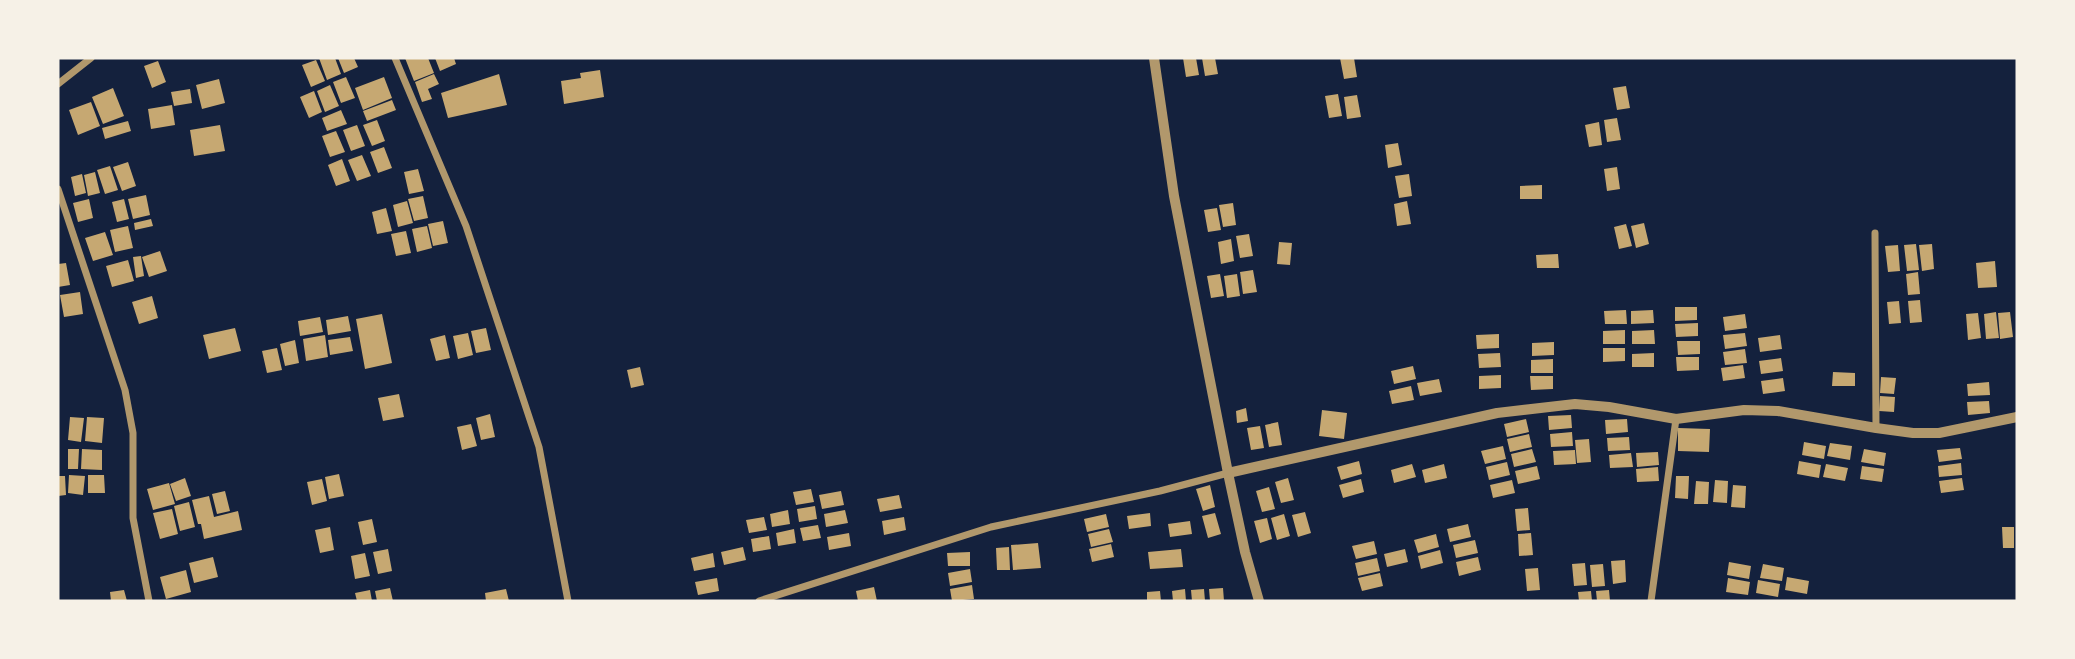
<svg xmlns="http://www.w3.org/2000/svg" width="2075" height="659" viewBox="0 0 2075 659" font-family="'Source Sans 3',sans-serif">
	<rect width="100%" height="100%" fill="#14213d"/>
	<path fill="#c6a872" d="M 319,58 L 335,58 L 341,74 L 327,80 Z
		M 338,58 L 354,58 L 358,67 L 344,73 Z
		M 405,58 L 428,58 L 434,73 L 414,81 Z
		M 435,58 L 454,58 L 456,64 L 440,71 Z
		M 1183,58 L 1196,58 L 1199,75 L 1186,77 Z
		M 1202,58 L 1215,58 L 1218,74 L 1205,76 Z
		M 1340,58 L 1354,58 L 1357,77 L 1344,79 Z
		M 316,60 L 325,81 L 311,87 L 302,65 Z
		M 158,61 L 166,82 L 152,88 L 144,66 Z
		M 600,70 L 604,97 L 564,104 L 561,81 L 581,78 L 580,73 Z
		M 434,74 L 439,84 L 428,89 L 432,99 L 422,102 L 415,82 Z
		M 499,74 L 507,105 L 448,118 L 441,93 Z
		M 346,77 L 355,98 L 341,103 L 333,82 Z
		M 384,77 L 392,98 L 363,110 L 355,88 Z
		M 219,79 L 225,103 L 202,109 L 196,85 Z
		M 330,85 L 339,106 L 325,112 L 317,91 Z
		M 1626,86 L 1630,108 L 1617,110 L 1613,88 Z
		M 113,88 L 124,116 L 103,124 L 92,97 Z
		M 190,89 L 192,103 L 174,106 L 171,92 Z
		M 314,91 L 322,112 L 309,118 L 300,97 Z
		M 1338,94 L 1342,116 L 1329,118 L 1325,96 Z
		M 1357,95 L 1361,117 L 1347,119 L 1344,97 Z
		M 392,100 L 396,110 L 367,121 L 363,111 Z
		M 91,102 L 100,126 L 78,135 L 69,110 Z
		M 172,105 L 175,125 L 151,129 L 148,109 Z
		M 341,110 L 347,124 L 327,131 L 322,118 Z
		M 1617,118 L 1621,140 L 1607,142 L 1604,120 Z
		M 377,120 L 385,141 L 372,146 L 363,125 Z
		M 128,121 L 131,131 L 105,139 L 102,128 Z
		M 1599,122 L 1602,145 L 1589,147 L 1585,125 Z
		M 220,125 L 225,151 L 194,156 L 190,130 Z
		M 357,125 L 365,146 L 351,151 L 343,130 Z
		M 336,131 L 345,152 L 330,157 L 322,136 Z
		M 1398,143 L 1402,165 L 1388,168 L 1385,145 Z
		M 384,147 L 392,168 L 378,173 L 370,152 Z
		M 362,155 L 371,176 L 357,181 L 348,160 Z
		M 342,159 L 350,181 L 336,186 L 328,165 Z
		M 128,162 L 136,186 L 122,191 L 113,167 Z
		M 110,166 L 118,190 L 105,194 L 97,170 Z
		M 1617,167 L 1620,189 L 1607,191 L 1604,169 Z
		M 418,169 L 424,191 L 409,194 L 404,172 Z
		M 95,172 L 100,193 L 88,196 L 84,175 Z
		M 82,174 L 86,193 L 75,196 L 71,177 Z
		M 1409,174 L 1412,196 L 1399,198 L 1395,176 Z
		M 1542,185 L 1542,199 L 1520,199 L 1520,186 Z
		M 146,195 L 150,215 L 133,219 L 128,199 Z
		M 423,196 L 428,218 L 414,221 L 408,199 Z
		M 89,199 L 93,218 L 78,222 L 73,203 Z
		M 124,199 L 129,219 L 117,222 L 112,202 Z
		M 407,201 L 413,223 L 398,227 L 393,205 Z
		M 1407,201 L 1411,224 L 1397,226 L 1394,204 Z
		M 1233,203 L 1236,225 L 1223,227 L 1219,205 Z
		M 386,208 L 392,231 L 377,234 L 372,212 Z
		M 1217,208 L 1221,230 L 1208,232 L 1204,210 Z
		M 151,219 L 153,226 L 135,230 L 134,223 Z
		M 443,221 L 448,243 L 433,246 L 428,224 Z
		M 1644,223 L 1649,244 L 1636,248 L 1631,226 Z
		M 1626,224 L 1632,246 L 1619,249 L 1614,227 Z
		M 128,226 L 133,248 L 115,252 L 110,230 Z
		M 427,226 L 432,248 L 417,252 L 412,229 Z
		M 406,231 L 411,253 L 396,256 L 391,234 Z
		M 105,232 L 113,255 L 93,261 L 85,238 Z
		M 1249,234 L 1253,256 L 1240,258 L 1236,236 Z
		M 1231,239 L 1234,261 L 1221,264 L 1218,242 Z
		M 1279,242 L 1292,243 L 1290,265 L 1277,264 Z
		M 1916,244 L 1919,270 L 1907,271 L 1904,245 Z
		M 1932,244 L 1934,269 L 1922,271 L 1919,245 Z
		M 1898,245 L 1900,271 L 1888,272 L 1885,246 Z
		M 160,251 L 167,271 L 149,277 L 142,257 Z
		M 1558,254 L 1559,268 L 1537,268 L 1536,255 Z
		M 141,256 L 144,276 L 136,278 L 133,257 Z
		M 128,260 L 134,281 L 112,287 L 106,266 Z
		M 1995,261 L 1997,287 L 1978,288 L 1976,263 Z
		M 66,263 L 70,285 L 58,287 L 58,264 Z
		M 1253,270 L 1257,292 L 1243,294 L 1240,272 Z
		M 1918,272 L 1920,294 L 1908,295 L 1906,274 Z
		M 1220,274 L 1224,296 L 1211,298 L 1207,276 Z
		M 1237,274 L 1240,296 L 1227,298 L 1224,276 Z
		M 80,292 L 83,314 L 64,317 L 60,295 Z
		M 152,296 L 158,318 L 139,324 L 132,302 Z
		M 1920,300 L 1922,322 L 1910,323 L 1908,301 Z
		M 1899,301 L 1901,323 L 1889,324 L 1887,302 Z
		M 1675,307 L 1697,307 L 1697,320 L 1675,321 Z
		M 1626,310 L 1627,324 L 1605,324 L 1604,311 Z
		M 1653,310 L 1654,323 L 1631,324 L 1631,311 Z
		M 1996,312 L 1999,338 L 1986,339 L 1984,314 Z
		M 2010,312 L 2013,337 L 2000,339 L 1998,313 Z
		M 1978,313 L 1981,338 L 1968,340 L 1966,314 Z
		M 382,314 L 392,363 L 365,369 L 356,319 Z
		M 1745,314 L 1747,328 L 1725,331 L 1723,317 Z
		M 348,316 L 351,331 L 328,335 L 326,320 Z
		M 320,317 L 323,332 L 300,336 L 298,321 Z
		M 1698,323 L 1698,336 L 1676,337 L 1675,324 Z
		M 235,328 L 241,351 L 209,359 L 203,335 Z
		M 486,328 L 491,350 L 476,353 L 471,331 Z
		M 1625,330 L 1625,344 L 1603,344 L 1603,331 Z
		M 1654,330 L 1655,344 L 1632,344 L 1632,331 Z
		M 468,333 L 473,355 L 458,359 L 453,336 Z
		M 1745,333 L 1747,346 L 1725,349 L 1723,335 Z
		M 1499,334 L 1499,348 L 1477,349 L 1476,335 Z
		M 325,335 L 328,357 L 306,361 L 303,339 Z
		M 445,335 L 450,358 L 436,361 L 430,339 Z
		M 1780,335 L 1782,349 L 1760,352 L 1758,338 Z
		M 350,337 L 353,351 L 330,355 L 328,340 Z
		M 295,340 L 299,363 L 285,366 L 280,344 Z
		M 1677,341 L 1700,341 L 1700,354 L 1678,355 Z
		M 1554,342 L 1554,355 L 1532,356 L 1532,343 Z
		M 277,348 L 282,370 L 267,373 L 262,351 Z
		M 1603,348 L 1625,348 L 1625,361 L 1603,362 Z
		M 1745,349 L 1747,363 L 1725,365 L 1723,352 Z
		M 1500,353 L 1501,367 L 1479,368 L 1478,354 Z
		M 1654,353 L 1654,367 L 1632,367 L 1632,354 Z
		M 1676,357 L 1699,357 L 1699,370 L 1677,371 Z
		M 1781,358 L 1783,371 L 1761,374 L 1759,361 Z
		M 1553,359 L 1553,373 L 1531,373 L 1531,360 Z
		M 1743,365 L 1745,378 L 1723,381 L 1721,368 Z
		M 1413,366 L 1416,379 L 1394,384 L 1391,371 Z
		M 640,367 L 644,385 L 631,388 L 627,370 Z
		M 1833,372 L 1855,373 L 1855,386 L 1832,386 Z
		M 1501,375 L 1501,388 L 1479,389 L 1479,376 Z
		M 1530,376 L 1553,376 L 1553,389 L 1531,390 Z
		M 1881,377 L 1896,378 L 1894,394 L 1880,393 Z
		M 1783,378 L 1785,391 L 1763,394 L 1761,381 Z
		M 1439,379 L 1442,392 L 1420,396 L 1417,383 Z
		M 1989,382 L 1990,395 L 1968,396 L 1967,384 Z
		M 1411,386 L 1414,400 L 1392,404 L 1389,391 Z
		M 399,394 L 404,417 L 383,421 L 378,398 Z
		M 1880,396 L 1895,397 L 1894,412 L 1879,411 Z
		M 1989,401 L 1990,413 L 1968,415 L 1967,402 Z
		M 1246,408 L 1248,421 L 1237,423 L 1236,411 Z
		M 1322,410 L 1347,413 L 1344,439 L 1319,436 Z
		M 490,414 L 495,437 L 481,440 L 476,418 Z
		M 1571,415 L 1572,428 L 1549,430 L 1548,416 Z
		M 70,417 L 84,418 L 81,442 L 68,440 Z
		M 87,417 L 104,418 L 102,443 L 85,441 Z
		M 1526,419 L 1529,432 L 1507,437 L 1504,424 Z
		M 1627,419 L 1628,432 L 1606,434 L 1605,420 Z
		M 1278,422 L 1282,445 L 1269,447 L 1265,425 Z
		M 471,424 L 477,446 L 462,450 L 457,427 Z
		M 1260,426 L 1264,448 L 1251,450 L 1247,428 Z
		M 1678,428 L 1710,429 L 1709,452 L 1678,451 Z
		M 1572,432 L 1573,446 L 1551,447 L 1550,434 Z
		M 1529,434 L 1532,447 L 1510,452 L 1507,439 Z
		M 1629,437 L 1630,450 L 1608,451 L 1607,438 Z
		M 1589,439 L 1591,462 L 1577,463 L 1575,440 Z
		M 1804,442 L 1826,446 L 1824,459 L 1802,455 Z
		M 1830,443 L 1852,446 L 1850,460 L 1827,456 Z
		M 1503,446 L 1506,459 L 1485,464 L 1481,451 Z
		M 1960,448 L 1962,459 L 1939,462 L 1937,450 Z
		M 68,449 L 79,449 L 78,469 L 68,469 Z
		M 82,449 L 102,450 L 102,470 L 81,469 Z
		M 1532,449 L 1536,462 L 1514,467 L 1511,454 Z
		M 1864,449 L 1886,453 L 1884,466 L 1861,462 Z
		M 1575,450 L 1576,464 L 1554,465 L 1553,451 Z
		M 1658,452 L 1659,465 L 1637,467 L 1636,453 Z
		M 1631,453 L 1633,467 L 1610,468 L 1609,455 Z
		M 1359,461 L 1362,474 L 1341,480 L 1337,467 Z
		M 1799,461 L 1821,465 L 1819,478 L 1797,474 Z
		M 1507,462 L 1510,475 L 1489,480 L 1486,467 Z
		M 1961,463 L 1962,475 L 1939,477 L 1938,466 Z
		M 1412,464 L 1416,477 L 1394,483 L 1391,470 Z
		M 1444,464 L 1447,478 L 1425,483 L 1422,470 Z
		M 1826,464 L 1848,468 L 1845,481 L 1823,477 Z
		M 1537,466 L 1540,479 L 1518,484 L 1515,471 Z
		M 1862,466 L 1884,469 L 1882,482 L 1860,479 Z
		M 1658,467 L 1659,481 L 1637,482 L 1636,469 Z
		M 339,474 L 344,496 L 329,499 L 325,477 Z
		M 69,475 L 85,476 L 83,495 L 68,493 Z
		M 88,475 L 104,475 L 105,493 L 88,493 Z
		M 58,476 L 65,476 L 66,495 L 58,496 Z
		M 1676,476 L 1689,476 L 1688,499 L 1675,498 Z
		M 185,478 L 191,496 L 176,501 L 170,484 Z
		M 1288,478 L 1294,500 L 1281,503 L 1275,482 Z
		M 1962,478 L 1964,490 L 1941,493 L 1939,481 Z
		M 322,479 L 327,501 L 312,505 L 307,482 Z
		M 1361,479 L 1364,492 L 1343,498 L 1339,485 Z
		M 1512,480 L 1515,493 L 1493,498 L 1490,485 Z
		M 1715,480 L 1728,481 L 1727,503 L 1713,502 Z
		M 1696,481 L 1709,482 L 1708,504 L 1694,504 Z
		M 169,483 L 175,504 L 153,510 L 147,489 Z
		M 1210,485 L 1215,507 L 1203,511 L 1196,489 Z
		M 1733,485 L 1746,486 L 1745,508 L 1731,507 Z
		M 1269,487 L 1275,509 L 1262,512 L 1256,491 Z
		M 811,489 L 814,502 L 796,505 L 793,492 Z
		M 225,491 L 230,511 L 217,514 L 212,494 Z
		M 841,491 L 844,505 L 822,509 L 819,495 Z
		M 899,495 L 902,508 L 880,512 L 877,499 Z
		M 209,496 L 214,517 L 238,511 L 242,530 L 204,539 L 201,524 L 198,524 L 192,500 Z
		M 189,502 L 195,527 L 180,531 L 174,506 Z
		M 815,506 L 817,519 L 799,522 L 797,509 Z
		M 1528,508 L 1530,530 L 1517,531 L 1515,509 Z
		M 172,509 L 178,534 L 160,539 L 153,513 Z
		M 788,510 L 790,524 L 772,527 L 770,514 Z
		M 845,510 L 848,523 L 826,527 L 824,514 Z
		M 1305,512 L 1311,533 L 1298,537 L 1292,515 Z
		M 1150,513 L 1151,526 L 1129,529 L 1127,516 Z
		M 1215,513 L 1221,534 L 1208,538 L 1202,516 Z
		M 1106,514 L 1109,527 L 1087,532 L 1084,519 Z
		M 1284,514 L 1290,536 L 1277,540 L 1271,518 Z
		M 764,517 L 767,530 L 749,533 L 746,520 Z
		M 904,517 L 906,530 L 884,535 L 882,521 Z
		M 1267,518 L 1272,539 L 1260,543 L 1254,521 Z
		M 372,519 L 377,542 L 363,545 L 358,522 Z
		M 1190,521 L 1192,534 L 1170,537 L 1168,524 Z
		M 1468,524 L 1471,537 L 1450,542 L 1447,529 Z
		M 818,525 L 821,538 L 803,541 L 800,528 Z
		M 330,527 L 334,550 L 320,553 L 315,530 Z
		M 2002,527 L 2014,527 L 2014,548 L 2003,548 Z
		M 794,529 L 796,543 L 778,546 L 776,533 Z
		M 1109,529 L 1113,542 L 1091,547 L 1088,534 Z
		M 849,533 L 851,546 L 829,550 L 827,537 Z
		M 1531,533 L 1533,555 L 1519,556 L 1518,534 Z
		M 1436,534 L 1439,547 L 1418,553 L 1414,540 Z
		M 769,536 L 771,549 L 753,552 L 751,539 Z
		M 1475,540 L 1478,553 L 1456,558 L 1453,545 Z
		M 1374,541 L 1377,554 L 1356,559 L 1352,546 Z
		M 1038,543 L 1041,568 L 1013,570 L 1011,545 Z
		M 1111,544 L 1114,557 L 1092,562 L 1089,549 Z
		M 743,547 L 746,560 L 724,565 L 721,552 Z
		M 1009,547 L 1010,570 L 997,570 L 996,548 Z
		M 388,549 L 392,571 L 378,574 L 373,552 Z
		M 1181,549 L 1183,567 L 1150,569 L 1148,552 Z
		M 1405,549 L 1408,562 L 1387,567 L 1384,554 Z
		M 1440,550 L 1443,563 L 1421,569 L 1418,556 Z
		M 970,552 L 970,566 L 948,566 L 947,553 Z
		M 365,553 L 370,576 L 355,579 L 351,556 Z
		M 713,553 L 715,567 L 694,571 L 691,558 Z
		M 213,557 L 218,577 L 194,583 L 189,563 Z
		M 1478,557 L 1481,570 L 1459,576 L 1456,562 Z
		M 1377,558 L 1380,571 L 1358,576 L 1355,563 Z
		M 1625,560 L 1626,582 L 1613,584 L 1611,561 Z
		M 1729,562 L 1751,566 L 1749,579 L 1727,575 Z
		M 1585,563 L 1587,585 L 1574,586 L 1572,564 Z
		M 1603,564 L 1605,586 L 1592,587 L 1590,565 Z
		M 1763,564 L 1784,568 L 1782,581 L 1760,578 Z
		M 1538,568 L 1540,590 L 1527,591 L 1525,569 Z
		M 970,569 L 972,582 L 950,586 L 948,573 Z
		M 186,570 L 191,592 L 166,599 L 160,577 Z
		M 1380,573 L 1383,586 L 1362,591 L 1358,578 Z
		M 1787,577 L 1809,581 L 1807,594 L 1785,590 Z
		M 717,578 L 719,591 L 698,595 L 695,582 Z
		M 1728,578 L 1750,582 L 1748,595 L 1726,592 Z
		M 1758,580 L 1780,584 L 1778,597 L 1756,593 Z
		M 972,585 L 974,599 L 952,601 L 950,589 Z
		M 874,587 L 877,601 L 858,601 L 856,591 Z
		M 390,588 L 393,601 L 377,601 L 375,591 Z
		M 1223,588 L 1224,601 L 1210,601 L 1209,589 Z
		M 506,589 L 509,601 L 486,601 L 485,593 Z
		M 1185,589 L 1186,601 L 1173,601 L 1172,591 Z
		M 1204,589 L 1205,601 L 1192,601 L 1191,590 Z
		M 124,590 L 127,601 L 111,601 L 110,592 Z
		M 370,590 L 372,601 L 357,601 L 355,593 Z
		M 1609,590 L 1610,601 L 1597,601 L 1596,591 Z
		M 1160,591 L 1161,601 L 1147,601 L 1147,592 Z
		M 1591,591 L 1592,601 L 1579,601 L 1578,592 Z"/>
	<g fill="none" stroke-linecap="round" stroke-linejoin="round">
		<path stroke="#b1986c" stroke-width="7" d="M 395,58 L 466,226 L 539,447 L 568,601
			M 58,84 L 91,58
			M 58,189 L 125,390 L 133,433 L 133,518 L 149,601
			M 1875,233 L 1876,428
			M 759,601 L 991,527 L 1160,491 L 1228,473
			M 1651,601 L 1676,419"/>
		<path stroke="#b1986c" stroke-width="10" d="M 1154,58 L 1174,196 L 1228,473 L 1245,552 L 1259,601
			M 1228,473 L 1497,413 L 1575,404 L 1609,407 L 1676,419 L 1744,410 L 1778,411 L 1876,428 L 1913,433 L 1939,433 L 2017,417"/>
	</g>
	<rect width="2075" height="659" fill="none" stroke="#f6f1e7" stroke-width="119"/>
</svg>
